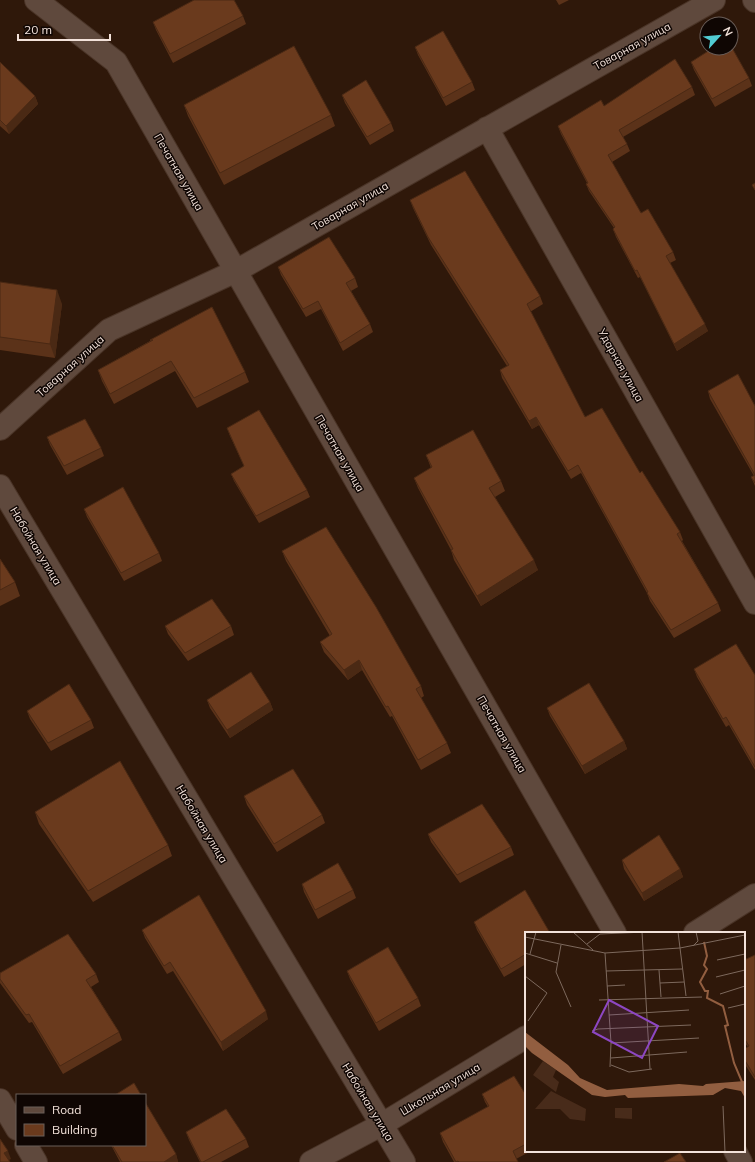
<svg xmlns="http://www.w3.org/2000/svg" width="755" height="1162" viewBox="0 0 755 1162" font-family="Mulish,sans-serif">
	<rect width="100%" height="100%" fill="#2f180a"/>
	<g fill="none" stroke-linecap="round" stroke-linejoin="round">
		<defs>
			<path id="minor" d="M 36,0 L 116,62 L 615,933
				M 754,0 L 755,1
				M 487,128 L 755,603
				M 0,429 L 109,330 L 236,271 L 714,0
				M 0,486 L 404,1162
				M 695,933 L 755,895
				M 0,1100 L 17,1129
				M 26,1145 L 36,1162
				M 735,1151 L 741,1162
				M 311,1162 L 381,1125 L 526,1037"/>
		</defs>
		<use href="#minor" stroke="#4a3427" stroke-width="24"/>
		<use href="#minor" stroke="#5f493d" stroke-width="22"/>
	</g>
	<path fill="#5b3219" d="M 556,0 L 569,0 L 559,5 Z
		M 243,16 L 246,24 L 173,63 L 156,30 L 153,22 Z
		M 415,47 L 472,82 L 475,90 L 446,106 L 418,55 Z
		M 0,62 L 35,96 L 38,104 L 9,134 L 0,126 Z
		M 691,62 L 749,78 L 752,86 L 715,107 L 694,70 Z
		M 692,87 L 695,95 L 623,137 L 627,144 L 630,151 L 612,162 L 641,213 L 673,252 L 676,260 L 670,263 L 708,331 L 677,351 L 640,277 L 638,278 L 616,237 L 613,229 L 614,228 L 589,191 L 586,184 L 587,183 L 561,134 L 558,126 L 604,106 Z
		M 342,95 L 391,123 L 394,131 L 370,145 L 345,103 Z
		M 184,105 L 331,115 L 335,126 L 224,185 L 188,116 Z
		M 410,200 L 540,296 L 543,304 L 530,312 L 585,417 L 640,473 L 680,532 L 683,540 L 682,541 L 718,603 L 721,611 L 674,638 L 650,601 L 647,593 L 581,473 L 571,479 L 539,425 L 532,429 L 502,378 L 500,370 L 507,366 L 431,245 L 413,208 Z
		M 278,267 L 355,278 L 358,287 L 351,291 L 370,324 L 373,332 L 343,351 L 321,309 L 306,317 L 281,275 Z
		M 0,282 L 62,304 L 55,358 L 0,350 Z
		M 212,307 L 245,372 L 249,382 L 197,408 L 175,371 L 114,404 L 102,381 L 98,370 L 150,341 L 150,340 Z
		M 708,391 L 755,406 L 755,486 L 751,477 L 754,476 L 710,399 Z
		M 227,428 L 307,490 L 310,497 L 259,523 L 234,481 L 231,474 L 244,466 L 230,436 Z
		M 47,437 L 101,448 L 104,456 L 67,475 L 50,445 Z
		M 426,455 L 501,481 L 505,491 L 495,497 L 538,570 L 481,606 L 454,560 L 451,550 L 418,488 L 414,478 L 431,468 Z
		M 84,509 L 159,553 L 162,561 L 124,581 L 87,517 Z
		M 282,551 L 421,686 L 424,696 L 421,698 L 447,743 L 451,753 L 421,770 L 392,716 L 390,717 L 362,670 L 348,680 L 324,652 L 320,642 L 330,636 L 286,561 Z
		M 0,559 L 15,582 L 20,596 L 0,606 Z
		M 165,626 L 231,626 L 234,635 L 188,661 L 168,634 Z
		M 694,669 L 755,675 L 755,770 L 729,725 L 726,727 L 697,677 Z
		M 207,700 L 270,702 L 273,710 L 230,738 L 210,708 Z
		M 547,708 L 624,741 L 627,749 L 585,774 L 550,716 Z
		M 27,711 L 91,720 L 94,728 L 51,751 L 30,719 Z
		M 244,796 L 322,815 L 325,823 L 277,852 L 247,805 Z
		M 35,812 L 168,845 L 172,856 L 93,902 L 39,824 Z
		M 428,834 L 511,847 L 514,855 L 460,883 L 431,842 Z
		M 622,860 L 680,869 L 683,877 L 644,901 L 624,869 Z
		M 302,884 L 353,890 L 356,898 L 318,919 L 304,892 Z
		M 474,922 L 526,933 L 526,964 L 504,977 L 477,930 Z
		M 142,930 L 268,1019 L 223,1051 L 173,971 L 167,974 L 145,938 Z
		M 755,955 L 755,1080 L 744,1063 L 744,1049 L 748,1047 L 744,1042 L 744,960 Z
		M 347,971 L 418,998 L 421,1006 L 379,1031 L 350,979 Z
		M 0,973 L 96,974 L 99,982 L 91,987 L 119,1032 L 122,1040 L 63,1074 L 32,1022 L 29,1023 L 0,983 Z
		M 482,1094 L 526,1095 L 526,1151 L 531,1151 L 516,1159 L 518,1162 L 454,1162 L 443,1142 L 440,1133 L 488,1107 L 485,1102 Z
		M 186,1132 L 246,1139 L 249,1147 L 221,1162 L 200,1162 L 189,1140 Z
		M 111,1145 L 145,1145 L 176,1154 L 178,1162 L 120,1162 Z"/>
	<path fill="#4a2914" d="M 35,96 L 38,104 L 9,134 L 6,126 Z
		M 57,290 L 62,304 L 55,358 L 50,344 Z
		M 705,324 L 708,331 L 677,351 L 674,344 Z
		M 536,417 L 539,425 L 532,429 L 529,421 Z
		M 534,560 L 538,570 L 481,606 L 477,596 Z
		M 359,660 L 362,670 L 348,680 L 344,670 Z
		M 270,702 L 273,710 L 230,738 L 227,730 Z
		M 624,741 L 627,749 L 585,774 L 582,766 Z
		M 680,869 L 683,877 L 644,901 L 642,893 Z
		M 266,1011 L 268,1019 L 223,1051 L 221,1042 Z
		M 8,1151 L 11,1159 L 7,1161 L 4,1153 Z
		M 176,1154 L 178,1162 L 164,1162 Z"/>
	<path fill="#6a3a1d" stroke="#4a2914" d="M 194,0 L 234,0 L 243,16 L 170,54 L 153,22 Z
		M 443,31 L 472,82 L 443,98 L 415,47 Z
		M 294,46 L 331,115 L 220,173 L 184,105 Z
		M 731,46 L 749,78 L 712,99 L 691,62 L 713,48 L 731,48 Z
		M 675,59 L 692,87 L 619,130 L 627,144 L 608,155 L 641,213 L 648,209 L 673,252 L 666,256 L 705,324 L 674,344 L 637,270 L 635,271 L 613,229 L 615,227 L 586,184 L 588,183 L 558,126 L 601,100 L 604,106 Z
		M 0,62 L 35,96 L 6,126 L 0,120 Z
		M 366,80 L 391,123 L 367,137 L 342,95 Z
		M 465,171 L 540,296 L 527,304 L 585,417 L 602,408 L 640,473 L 642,471 L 680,532 L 677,534 L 718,603 L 671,630 L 647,593 L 648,592 L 578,465 L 568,471 L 536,417 L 529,421 L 500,370 L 509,365 L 428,237 L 410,200 Z
		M 755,183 L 755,190 L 752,185 Z
		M 329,237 L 355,278 L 346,283 L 370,324 L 340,343 L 318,301 L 303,309 L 278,267 Z
		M 0,282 L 57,290 L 50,344 L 0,337 Z
		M 212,307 L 245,372 L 194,398 L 171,361 L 110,394 L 98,370 L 153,340 L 150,340 Z
		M 738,374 L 755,406 L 755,475 L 708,391 Z
		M 259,410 L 307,490 L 256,516 L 231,474 L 244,466 L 227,428 Z
		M 85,419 L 101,448 L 64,466 L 47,437 Z
		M 473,430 L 501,481 L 489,488 L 534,560 L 477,596 L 451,550 L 453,549 L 414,478 L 432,467 L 426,455 Z
		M 755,475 L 755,483 L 751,477 Z
		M 123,487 L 159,553 L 121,573 L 84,509 Z
		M 326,527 L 376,607 L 421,686 L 416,689 L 447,743 L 418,760 L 388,706 L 386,707 L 359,660 L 344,670 L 320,642 L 332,634 L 282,551 Z
		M 0,559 L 15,582 L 0,590 Z
		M 212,599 L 231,626 L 185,653 L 165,626 Z
		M 736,644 L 755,675 L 755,767 L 726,717 L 723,719 L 694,669 Z
		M 251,672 L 270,702 L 227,730 L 207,700 Z
		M 589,683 L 624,741 L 582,766 L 547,708 Z
		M 69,684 L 91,720 L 48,743 L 27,711 Z
		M 120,761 L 168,845 L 88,891 L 35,812 Z
		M 293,769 L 322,815 L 274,844 L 244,796 Z
		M 482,804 L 511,847 L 457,875 L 428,834 Z
		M 659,835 L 680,869 L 642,893 L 622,860 Z
		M 338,863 L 353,890 L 315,910 L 302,884 Z
		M 525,890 L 550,933 L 526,933 L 526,954 L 501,969 L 474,922 Z
		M 199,895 L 266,1011 L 221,1042 L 170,962 L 164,966 L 142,930 Z
		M 68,934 L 96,974 L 86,980 L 119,1032 L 60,1066 L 29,1014 L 26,1015 L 0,979 L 0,973 Z
		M 388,947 L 418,998 L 376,1023 L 347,971 Z
		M 755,955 L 755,1077 L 744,1059 L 744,1049 L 749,1046 L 744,1038 L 744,960 Z
		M 514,1076 L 526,1095 L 526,1144 L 513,1151 L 518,1162 L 459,1162 L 458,1161 L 456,1162 L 440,1133 L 489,1106 L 482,1094 Z
		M 134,1083 L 141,1095 L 115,1095 Z
		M 145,1102 L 176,1154 L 164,1162 L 122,1162 L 112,1145 L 145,1145 Z
		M 226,1109 L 246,1139 L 203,1162 L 201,1162 L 186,1132 Z
		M 0,1139 L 8,1151 L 4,1153 L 10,1162 L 0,1162 Z
		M 680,1153 L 686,1162 L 664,1162 Z"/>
	<g text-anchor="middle" stroke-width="3" stroke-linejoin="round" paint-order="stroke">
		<g font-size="11" fill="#f3e2da" stroke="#0f0603">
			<text transform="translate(632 46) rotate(-29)" y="4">Товарная улица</text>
			<text transform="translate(179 172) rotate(60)" y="4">Печатная улица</text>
			<text transform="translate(350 206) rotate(-30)" y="4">Товарная улица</text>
			<text transform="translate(621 365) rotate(61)" y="4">Ударная улица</text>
			<text transform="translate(70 366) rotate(-42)" y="4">Товарная улица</text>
			<text transform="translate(340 453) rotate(60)" y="4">Печатная улица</text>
			<text transform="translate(36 546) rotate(59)" y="4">Набойная улица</text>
			<text transform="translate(502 734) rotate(60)" y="4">Печатная улица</text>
			<text transform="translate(202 824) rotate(59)" y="4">Набойная улица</text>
			<text transform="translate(440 1089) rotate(-31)" y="4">Школьная улица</text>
			<text transform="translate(368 1102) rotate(59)" y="4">Набойная улица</text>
		</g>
	</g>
	<g transform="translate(525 932)">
		<rect width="220" height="220" fill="#2f180a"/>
		<path d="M 18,129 L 31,138 L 28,145 L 34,150 L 31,160 L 8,143 ZM 26,159 L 61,177 L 60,189 L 45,187 L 35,177 L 10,177 ZM 90,176 L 107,176 L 107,187 L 90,186 Z" fill="#482b1a"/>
		<path d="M 0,100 L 43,133 L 55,146 L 82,158 L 154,152 L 178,154 L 181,152 L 220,149 L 220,166 L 216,159 L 200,156 L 188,163 L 103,166 L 100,163 L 80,165 L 67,163 L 7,121 L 0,114 Z" fill="#925e40"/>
		<path fill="none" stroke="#925e40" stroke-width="2" d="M 179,10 L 182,24 L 179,33 L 182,37 L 175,50 L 180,59 L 183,59 L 182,66 L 198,74 L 203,93 L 200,94 L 209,131 L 220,157"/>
		<path fill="none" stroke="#7d695d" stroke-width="1" d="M 48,0 L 68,18M 117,0 L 125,137M 153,0 L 161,64M 0,5 L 80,21 L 155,16 L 220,3M 62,12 L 75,2 L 120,0M 36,13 L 31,40 L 46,75M 168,14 L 173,9 L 171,0M 0,21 L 32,31M 80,21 L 86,111 L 85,135M 5,22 L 11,0M 192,28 L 220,22M 134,38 L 136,65M 81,39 L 157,37M 0,44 L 22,61 L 3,89M 191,45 L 220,38M 135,51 L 159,50M 82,54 L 100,53M 195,62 L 220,54M 74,68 L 177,65M 203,76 L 220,72M 84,83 L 164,78M 67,99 L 73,97 L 166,93M 86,111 L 174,106M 86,126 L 162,120M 86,133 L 104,140 L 127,137M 198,174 L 200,220"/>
		<path fill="#8d47c3" fill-opacity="0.15" stroke="#8d47c3" stroke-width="2" d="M 84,68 L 133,94 L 117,126 L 68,100 Z"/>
		<rect width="220" height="220" fill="none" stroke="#f3e2da" stroke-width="2"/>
	</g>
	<rect x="16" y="1094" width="130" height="52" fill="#0f0603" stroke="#6a5e59"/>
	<rect x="24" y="1107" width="20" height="6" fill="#5f493d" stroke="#6a5e59"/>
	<text x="52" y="1114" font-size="12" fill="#f3e2da">Road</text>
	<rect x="24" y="1124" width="20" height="12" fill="#6a3a1d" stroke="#6a5e59"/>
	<text x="52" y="1134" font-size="12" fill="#f3e2da">Building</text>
	<g transform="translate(719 36) rotate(63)"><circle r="19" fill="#0f0603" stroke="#6a5e59"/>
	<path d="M0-3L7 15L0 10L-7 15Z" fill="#51ccd3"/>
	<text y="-6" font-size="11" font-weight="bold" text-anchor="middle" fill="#f3e2da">N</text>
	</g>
	<path d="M18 34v6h92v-6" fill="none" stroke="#f3e2da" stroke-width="2"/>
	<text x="24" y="34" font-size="12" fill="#f3e2da" stroke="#0f0603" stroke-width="3" paint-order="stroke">20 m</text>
</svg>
